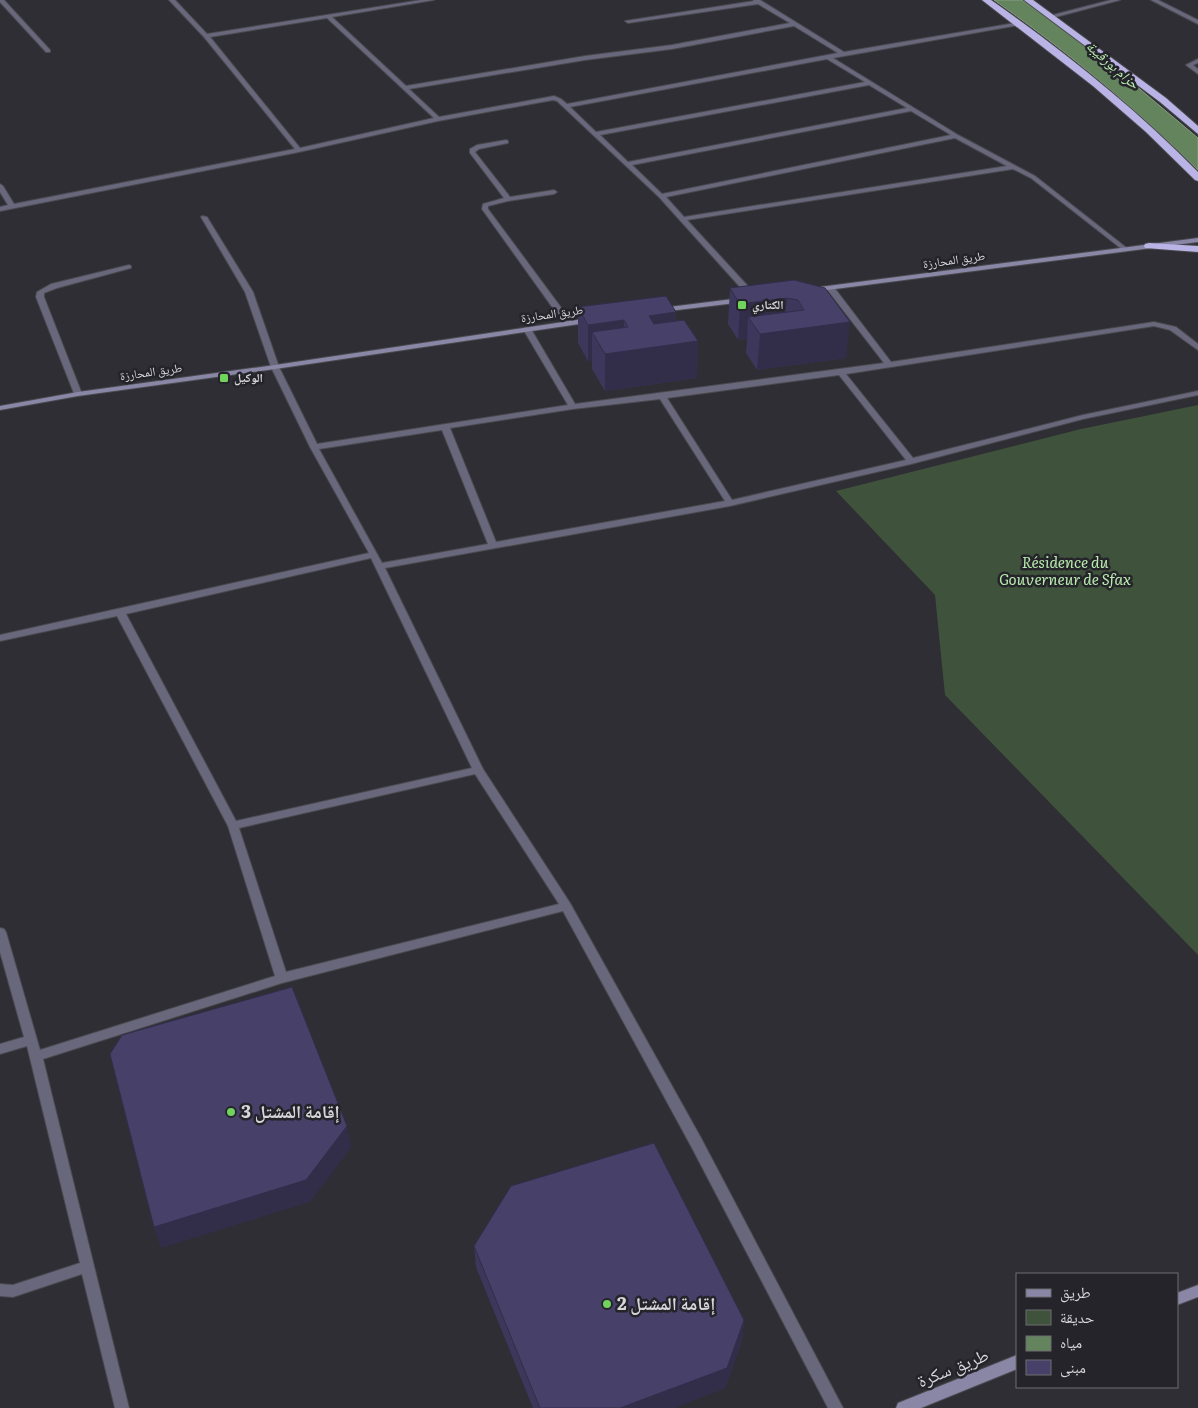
<svg xmlns="http://www.w3.org/2000/svg" width="1198" height="1408" viewBox="0 0 1198 1408" font-family="Literata,'Noto Naskh Arabic',serif">
	<rect width="100%" height="100%" fill="#2e2e34"/>
	<path fill="#3f523b" d="M 1198,405 L 1198,955 L 945,695 L 935,595 L 836,491 L 1081,429 Z"/>
	<path fill="#64845d" stroke="#869d83" d="M 994,0 L 1022,0 L 1063,28 L 1122,74 L 1198,138 L 1198,170 C 1135,108 1067,51 994,0 Z"/>
	<g fill="none" stroke-linecap="round" stroke-linejoin="round">
		<defs>
			<path id="street" d="M 0,0 L 4,0 L 50,50 L 50,52 L 46,52 L 0,2 Z
				M 169,0 L 175,0 L 207,34 L 421,0 L 434,0 L 332,17 L 406,86 L 585,56 L 672,45 L 790,23 L 758,4 L 628,23 L 625,21 L 754,1 L 753,0 L 760,0 L 844,52 L 1021,22 L 1021,24 L 1019,25 L 833,58 L 958,135 L 1035,176 L 1128,249 L 1123,250 L 1031,178 L 1013,169 L 687,220 L 757,296 L 750,298 L 659,197 L 557,101 L 553,100 L 438,121 L 299,152 L 0,211 L 0,207 L 8,205 L 0,192 L 0,184 L 3,186 L 14,204 L 295,149 L 204,37 ZM 327,18 L 434,118 L 300,148 L 210,37 ZM 794,26 L 838,53 L 567,104 L 561,99 L 554,96 L 439,117 L 409,89 L 585,60 L 672,49 ZM 827,59 L 865,82 L 596,132 L 570,107 ZM 869,85 L 907,108 L 628,162 L 600,135 ZM 911,111 L 951,135 L 662,194 L 632,165 ZM 955,138 L 1007,166 L 684,217 L 666,197 Z
				M 1111,0 L 1120,0 L 1052,18 L 1049,16 Z
				M 1151,0 L 1158,0 L 1198,20 L 1198,24 Z
				M 1198,59 L 1198,63 L 1193,65 L 1198,69 L 1198,74 L 1186,65 Z
				M 506,140 L 508,141 L 508,143 L 479,149 L 475,152 L 510,197 L 554,190 L 557,192 L 554,194 L 508,201 L 488,206 L 488,209 L 571,321 L 571,325 L 565,325 L 482,209 L 483,204 L 504,198 L 470,153 L 470,149 L 477,145 Z
				M 202,216 L 207,217 L 253,292 L 279,367 L 317,444 L 568,405 L 523,329 L 527,327 L 531,329 L 575,404 L 884,363 L 826,288 L 830,286 L 833,286 L 891,362 L 1154,322 L 1176,327 L 1198,344 L 1198,350 L 1170,330 L 1154,326 L 846,374 L 913,458 L 1083,415 L 1198,391 L 1198,395 L 1083,419 L 911,464 L 730,506 L 385,568 L 483,769 L 570,903 L 701,1138 L 843,1408 L 828,1408 L 691,1146 L 563,911 L 282,983 L 43,1059 L 129,1408 L 115,1408 L 82,1274 L 13,1297 L 0,1296 L 0,1284 L 13,1285 L 80,1263 L 27,1046 L 0,1054 L 0,1044 L 24,1037 L 0,952 L 0,928 L 4,929 L 6,932 L 40,1050 L 275,976 L 228,826 L 117,616 L 0,641 L 0,635 L 369,553 L 310,447 L 271,367 L 245,292 L 201,217 ZM 839,375 L 906,460 L 732,500 L 667,398 ZM 660,399 L 725,501 L 496,542 L 450,428 L 573,409 ZM 442,430 L 488,544 L 382,563 L 319,449 ZM 371,558 L 472,768 L 236,821 L 126,614 ZM 475,774 L 559,904 L 286,972 L 239,828 Z
				M 129,265 L 131,266 L 131,268 L 57,288 L 44,293 L 44,297 L 82,394 L 78,396 L 75,396 L 36,297 L 37,292 L 51,284 Z"/>
			<path id="secondary" d="M 1198,238 L 1198,242 L 812,292 L 808,290 L 812,288 Z
				M 741,298 L 745,300 L 744,302 L 661,312 L 657,310 L 661,308 Z
				M 590,318 L 594,320 L 593,322 L 275,369 L 78,396 L 0,410 L 0,406 L 78,392 L 275,365 Z
				M 1198,1285 L 1198,1297 L 1177,1305 L 1177,1293 Z
				M 1017,1355 L 1017,1369 L 921,1408 L 896,1408 L 898,1403 Z"/>
			<path id="highway" d="M 982,0 L 991,0 C 1065,52 1135,108 1198,172 L 1198,181 L 1195,180 L 1146,132 L 1093,86 Z
				M 1024,0 L 1033,0 L 1166,98 L 1198,126 L 1198,134 L 1160,102 Z
				M 1149,243 L 1198,246 L 1198,252 L 1145,248 L 1144,246 L 1145,244 Z"/>
		</defs>
		<use href="#street" stroke="#49494f" stroke-width="2"/>
		<use href="#secondary" stroke="#49494f" stroke-width="2"/>
		<use href="#highway" stroke="#49494f" stroke-width="2"/>
		<use href="#street" fill="#69677b" fill-rule="evenodd"/>
		<use href="#secondary" fill="#8986a6" fill-rule="evenodd"/>
		<use href="#highway" fill="#b9b4e5" fill-rule="evenodd"/>
	</g>
	<path fill="#3d385b" d="M 794,280 L 846,358 L 757,370 L 746,353 L 747,339 L 738,340 L 728,324 L 730,288 Z
		M 578,307 L 676,321 L 698,341 L 697,378 L 605,391 L 592,369 L 592,361 L 588,361 L 578,343 Z
		M 474,1246 L 744,1320 L 742,1341 L 725,1388 L 674,1408 L 533,1408 L 476,1267 Z"/>
	<path fill="#322e4a" d="M 787,298 L 784,331 L 850,322 L 846,358 L 757,370 L 760,334 L 748,317 L 747,339 L 738,340 L 740,304 Z
		M 676,312 L 675,344 L 698,341 L 697,378 L 605,391 L 605,354 L 592,332 L 592,361 L 588,361 L 588,325 L 624,320 L 624,352 L 649,316 Z
		M 347,1126 L 351,1148 L 310,1202 L 161,1248 L 154,1227 Z
		M 744,1320 L 742,1341 L 725,1388 L 674,1408 L 620,1408 Z"/>
	<path fill="#47416a" stroke="#322e4a" d="M 794,280 L 825,288 L 850,322 L 760,334 L 748,317 L 804,310 L 798,300 L 787,298 L 740,304 L 730,288 Z
		M 666,296 L 676,312 L 649,316 L 654,324 L 684,320 L 698,341 L 605,354 L 592,332 L 628,327 L 624,320 L 588,325 L 578,307 Z
		M 292,987 L 347,1126 L 306,1180 L 154,1227 L 110,1054 L 122,1035 Z
		M 654,1143 L 744,1320 L 727,1368 L 620,1408 L 540,1408 L 474,1246 L 511,1186 Z"/>
	<g fill="#71d25e" stroke="#24242a" stroke-width="2">
		<rect x="737" y="300" width="10" height="10" rx="2.5"/>
		<rect x="219" y="373" width="10" height="10" rx="2.5"/>
		<circle cx="231" cy="1112" r="5"/>
		<circle cx="607" cy="1304" r="5"/>
	</g>
	<g text-anchor="middle" stroke-width="5" stroke-linejoin="round" paint-order="stroke">
		<g font-size="12" fill="#d7d7db" stroke="#24242a">
			<text transform="translate(954 260) rotate(-8)" y="4">طريق المحارزة</text>
			<text transform="translate(552 314) rotate(-8)" y="4">طريق المحارزة</text>
			<text transform="translate(151 372) rotate(-8)" y="4">طريق المحارزة</text>
		</g>
		<g font-size="12" font-weight="bold" fill="#d7d7db" stroke="#24242a" text-anchor="start">
			<text x="752" y="309">الكتاري</text>
			<text x="234" y="382">الوكيل</text>
		</g>
		<g font-size="14" font-style="italic" fill="#b9edaf" stroke="#24242a">
			<text transform="translate(1113 65) rotate(41)" y="5">حزام بورقيبة</text>
		</g>
		<g font-size="15" font-style="italic" fill="#b8ebad" stroke="#24242a">
			<text x="1065" y="568">Résidence du<tspan x="1065" dy="17">Gouverneur de Sfax</tspan></text>
		</g>
		<g font-size="18" font-weight="bold" fill="#d7d7db" stroke="#24242a" text-anchor="start">
			<text x="241" y="1118">إقامة المشتل 3</text>
			<text x="617" y="1310">إقامة المشتل 2</text>
		</g>
		<g font-size="18" fill="#d7d7db" stroke="#24242a">
			<text transform="translate(953 1368) rotate(-22)" y="6">طريق سكرة</text>
		</g>
	</g>
	<rect x="1016" y="1273" width="162" height="115" fill="#24242a" stroke="#6c6c71"/>
	<rect x="1026" y="1289" width="25" height="8" fill="#8986a6" stroke="#6c6c71"/>
	<text x="1060" y="1298" font-size="15" fill="#d7d7db">طريق</text>
	<rect x="1026" y="1310" width="25" height="15" fill="#3f523b" stroke="#6c6c71"/>
	<text x="1060" y="1323" font-size="15" fill="#d7d7db">حديقة</text>
	<rect x="1026" y="1336" width="25" height="15" fill="#64845d" stroke="#6c6c71"/>
	<text x="1060" y="1348" font-size="15" fill="#d7d7db">مياه</text>
	<rect x="1026" y="1360" width="25" height="15" fill="#47416a" stroke="#6c6c71"/>
	<text x="1060" y="1373" font-size="15" fill="#d7d7db">مبنى</text>
</svg>
